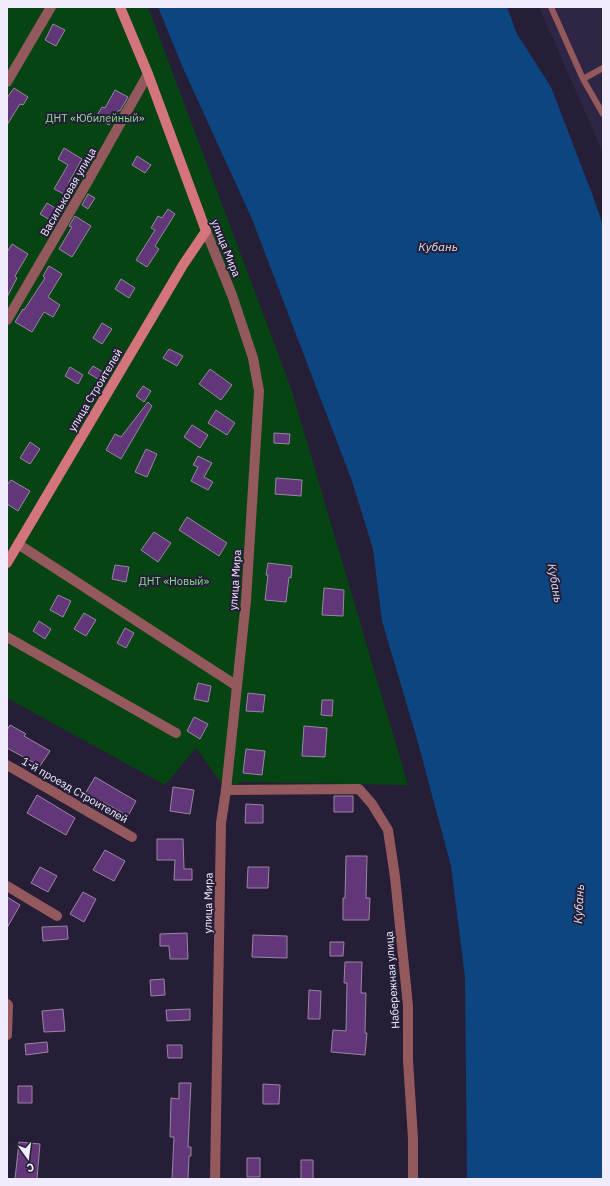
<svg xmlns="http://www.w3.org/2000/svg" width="610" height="1186" viewBox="0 0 610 1186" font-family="'IBM Plex Sans',sans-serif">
	<rect width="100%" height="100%" fill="#261e37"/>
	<path fill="#2f2544" d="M 539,7 L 603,7 L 603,153 Z"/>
	<path fill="#074413" d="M 7,7 L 148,7 L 291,388 L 408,785 L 240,782 L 226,790 L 196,748 L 165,785 L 7,698 Z"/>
	<path fill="#0c4580" d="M 158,7 L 507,7 L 517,34 L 551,87 L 591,191 L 603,225 L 603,1179 L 467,1179 L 465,977 L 451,866 L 417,739 L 382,621 L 373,549 L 352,481 L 252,219 L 183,68 Z"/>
	<path fill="#623779" stroke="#9886a2" d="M 53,24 L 65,30 L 56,46 L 45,40 Z
		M 14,88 L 28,97 L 23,105 L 20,104 L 7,125 L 7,98 Z
		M 115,90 L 128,97 L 120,111 L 119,110 L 109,125 L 96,117 L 102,107 L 105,108 Z
		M 64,148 L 82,159 L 68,184 L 71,186 L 66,195 L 54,189 L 68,165 L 58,159 Z
		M 137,156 L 151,165 L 145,173 L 132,165 Z
		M 88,194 L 95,198 L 88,209 L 82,205 Z
		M 47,203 L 60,211 L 53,222 L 40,214 Z
		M 168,209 L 175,214 L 155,246 L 159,249 L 147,267 L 136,260 L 155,230 L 151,228 L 158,216 L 162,218 Z
		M 75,216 L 91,226 L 72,257 L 59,249 L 72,227 L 69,226 Z
		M 12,244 L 28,254 L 15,276 L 17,278 L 7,297 L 7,252 Z
		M 49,266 L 62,274 L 48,297 L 60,305 L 53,317 L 44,312 L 32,332 L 15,322 L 23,309 L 24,310 L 45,278 L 43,276 Z
		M 121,279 L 135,288 L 129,298 L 115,289 Z
		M 102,323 L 112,329 L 102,344 L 93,338 Z
		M 169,349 L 183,356 L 177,366 L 163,358 Z
		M 93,366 L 103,372 L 98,379 L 88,373 Z
		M 70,367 L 83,375 L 78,384 L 65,376 Z
		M 210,369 L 232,385 L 221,400 L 199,384 Z
		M 143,386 L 151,391 L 144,402 L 136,396 Z
		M 148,402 L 152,406 L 121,459 L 106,450 L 115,434 L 121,437 Z
		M 216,410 L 235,423 L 227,435 L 208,423 Z
		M 192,425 L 208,435 L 200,448 L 184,437 Z
		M 274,433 L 290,434 L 289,444 L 274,443 Z
		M 30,442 L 40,449 L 30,464 L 20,458 Z
		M 146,449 L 157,454 L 147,477 L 135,472 Z
		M 198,456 L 212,463 L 204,477 L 213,482 L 208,490 L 191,481 L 198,467 L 193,465 Z
		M 276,478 L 302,480 L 301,496 L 275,494 Z
		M 11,480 L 30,491 L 18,511 L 7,504 L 7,485 Z
		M 187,517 L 227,543 L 219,556 L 179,530 Z
		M 154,532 L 171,543 L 158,562 L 141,550 Z
		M 268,563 L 292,566 L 291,578 L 289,577 L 286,602 L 265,600 L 268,575 L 266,575 Z
		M 115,565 L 129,567 L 126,582 L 112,579 Z
		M 324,588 L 344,590 L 343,616 L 322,615 Z
		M 58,595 L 71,601 L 63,617 L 50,610 Z
		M 84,613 L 96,620 L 86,636 L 74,629 Z
		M 39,621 L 51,629 L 45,639 L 33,631 Z
		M 125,628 L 134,633 L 126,648 L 117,643 Z
		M 198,683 L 211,686 L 208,702 L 194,699 Z
		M 248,693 L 265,695 L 263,712 L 246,711 Z
		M 322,700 L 333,700 L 332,716 L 321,715 Z
		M 194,717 L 208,724 L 200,739 L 187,731 Z
		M 10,725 L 26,734 L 24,736 L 50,751 L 40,766 L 7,748 L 7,730 Z
		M 304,726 L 327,728 L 325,757 L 302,756 Z
		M 246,749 L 265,751 L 262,775 L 243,773 Z
		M 95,777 L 136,801 L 128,816 L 103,802 L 102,804 L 85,794 Z
		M 173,787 L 194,790 L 190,814 L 170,811 Z
		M 37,795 L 75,818 L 66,835 L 27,813 Z
		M 334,796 L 353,796 L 353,812 L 334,812 Z
		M 246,804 L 263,805 L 263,823 L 245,823 Z
		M 157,839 L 183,839 L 184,869 L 192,869 L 192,880 L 174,880 L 175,860 L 157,860 Z
		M 105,850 L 125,861 L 114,881 L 93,870 Z
		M 346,856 L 367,856 L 366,898 L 370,898 L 369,920 L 343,920 L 343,898 L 345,898 Z
		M 40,867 L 57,876 L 48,892 L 31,883 Z
		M 248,867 L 269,867 L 268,888 L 247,888 Z
		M 83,892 L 96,899 L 84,922 L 70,914 Z
		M 7,897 L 20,905 L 7,928 Z
		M 67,926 L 68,939 L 43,941 L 42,927 Z
		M 187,933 L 188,959 L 170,959 L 169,946 L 160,946 L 160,934 Z
		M 253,935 L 287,936 L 287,958 L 252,957 Z
		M 330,942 L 344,942 L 343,956 L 330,956 Z
		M 345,962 L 362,962 L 361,993 L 366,993 L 365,1033 L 367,1033 L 365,1055 L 331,1052 L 333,1030 L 346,1031 L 347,983 L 344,983 Z
		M 164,979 L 165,995 L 151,996 L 150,980 Z
		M 309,990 L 321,991 L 320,1019 L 308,1019 Z
		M 63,1009 L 65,1031 L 44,1032 L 42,1011 Z
		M 190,1009 L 190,1020 L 167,1021 L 166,1010 Z
		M 47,1042 L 48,1052 L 26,1055 L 25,1044 Z
		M 167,1045 L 182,1045 L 182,1058 L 168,1058 Z
		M 179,1083 L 191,1083 L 188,1147 L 191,1147 L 191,1156 L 189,1156 L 188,1179 L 172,1179 L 174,1137 L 170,1137 L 171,1098 L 179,1099 Z
		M 263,1084 L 280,1085 L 279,1104 L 263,1104 Z
		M 18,1086 L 32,1086 L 32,1103 L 18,1103 Z
		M 19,1142 L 40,1144 L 37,1179 L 15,1179 Z
		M 247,1158 L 260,1158 L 260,1177 L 247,1177 Z
		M 301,1160 L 313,1160 L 313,1179 L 301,1179 Z"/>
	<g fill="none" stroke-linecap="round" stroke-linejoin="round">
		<path stroke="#94595d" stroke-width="6" d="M 551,7 L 583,79
			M 603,68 L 583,79 L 603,114"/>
		<path stroke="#94595d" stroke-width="10" d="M 7,82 L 51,7
			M 206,231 L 232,295 L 253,358 L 259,391 L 246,601 L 226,790 L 221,823 L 215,1179
			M 7,320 L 88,181 L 148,74
			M 18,544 L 237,686
			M 7,637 L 176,733
			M 7,765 L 132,837
			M 226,790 L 359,789 L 372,804 L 388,830 L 395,877 L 408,1006 L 408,1060 L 413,1139 L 413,1179
			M 7,886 L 57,916
			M 7,1004 L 8,1005 L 7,1035"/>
		<path stroke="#d4757d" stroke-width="10" d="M 7,563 L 183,265 L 206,231 L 148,74 L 120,7"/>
	</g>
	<g text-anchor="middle" stroke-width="4" stroke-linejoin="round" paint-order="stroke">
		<g font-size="11" fill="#86df8b" stroke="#261e37">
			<text x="95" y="122">ДНТ «Юбилейный»</text>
			<text x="174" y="585">ДНТ «Новый»</text>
		</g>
		<g font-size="11" fill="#f0ecfd" stroke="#261e37">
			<text transform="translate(68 192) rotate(-60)" y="4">Васильковая улица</text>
			<text transform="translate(226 248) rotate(68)" y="4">улица Мира</text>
			<text transform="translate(95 390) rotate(-59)" y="4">улица Строителей</text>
			<text transform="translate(235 580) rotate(-86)" y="4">улица Мира</text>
			<text transform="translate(75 790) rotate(30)" y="4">1-й проезд Строителей</text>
			<text transform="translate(208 903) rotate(-89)" y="4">улица Мира</text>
			<text transform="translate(392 980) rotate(-94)" y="4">Набережная улица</text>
		</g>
		<g font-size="12" font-style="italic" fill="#d3e1f3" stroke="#261e37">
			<text x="438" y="251">Кубань</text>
			<text transform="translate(555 583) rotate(80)" y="4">Кубань</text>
			<text transform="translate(579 904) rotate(-87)" y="4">Кубань</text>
		</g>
	</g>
	<rect width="610" height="1186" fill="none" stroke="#f0ecfd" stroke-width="16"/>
	<g transform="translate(28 1158) rotate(166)" stroke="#261e37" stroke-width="3" paint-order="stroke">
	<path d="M0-3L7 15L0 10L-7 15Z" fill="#f0ecfd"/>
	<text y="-6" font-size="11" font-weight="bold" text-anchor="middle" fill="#f0ecfd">С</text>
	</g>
</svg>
